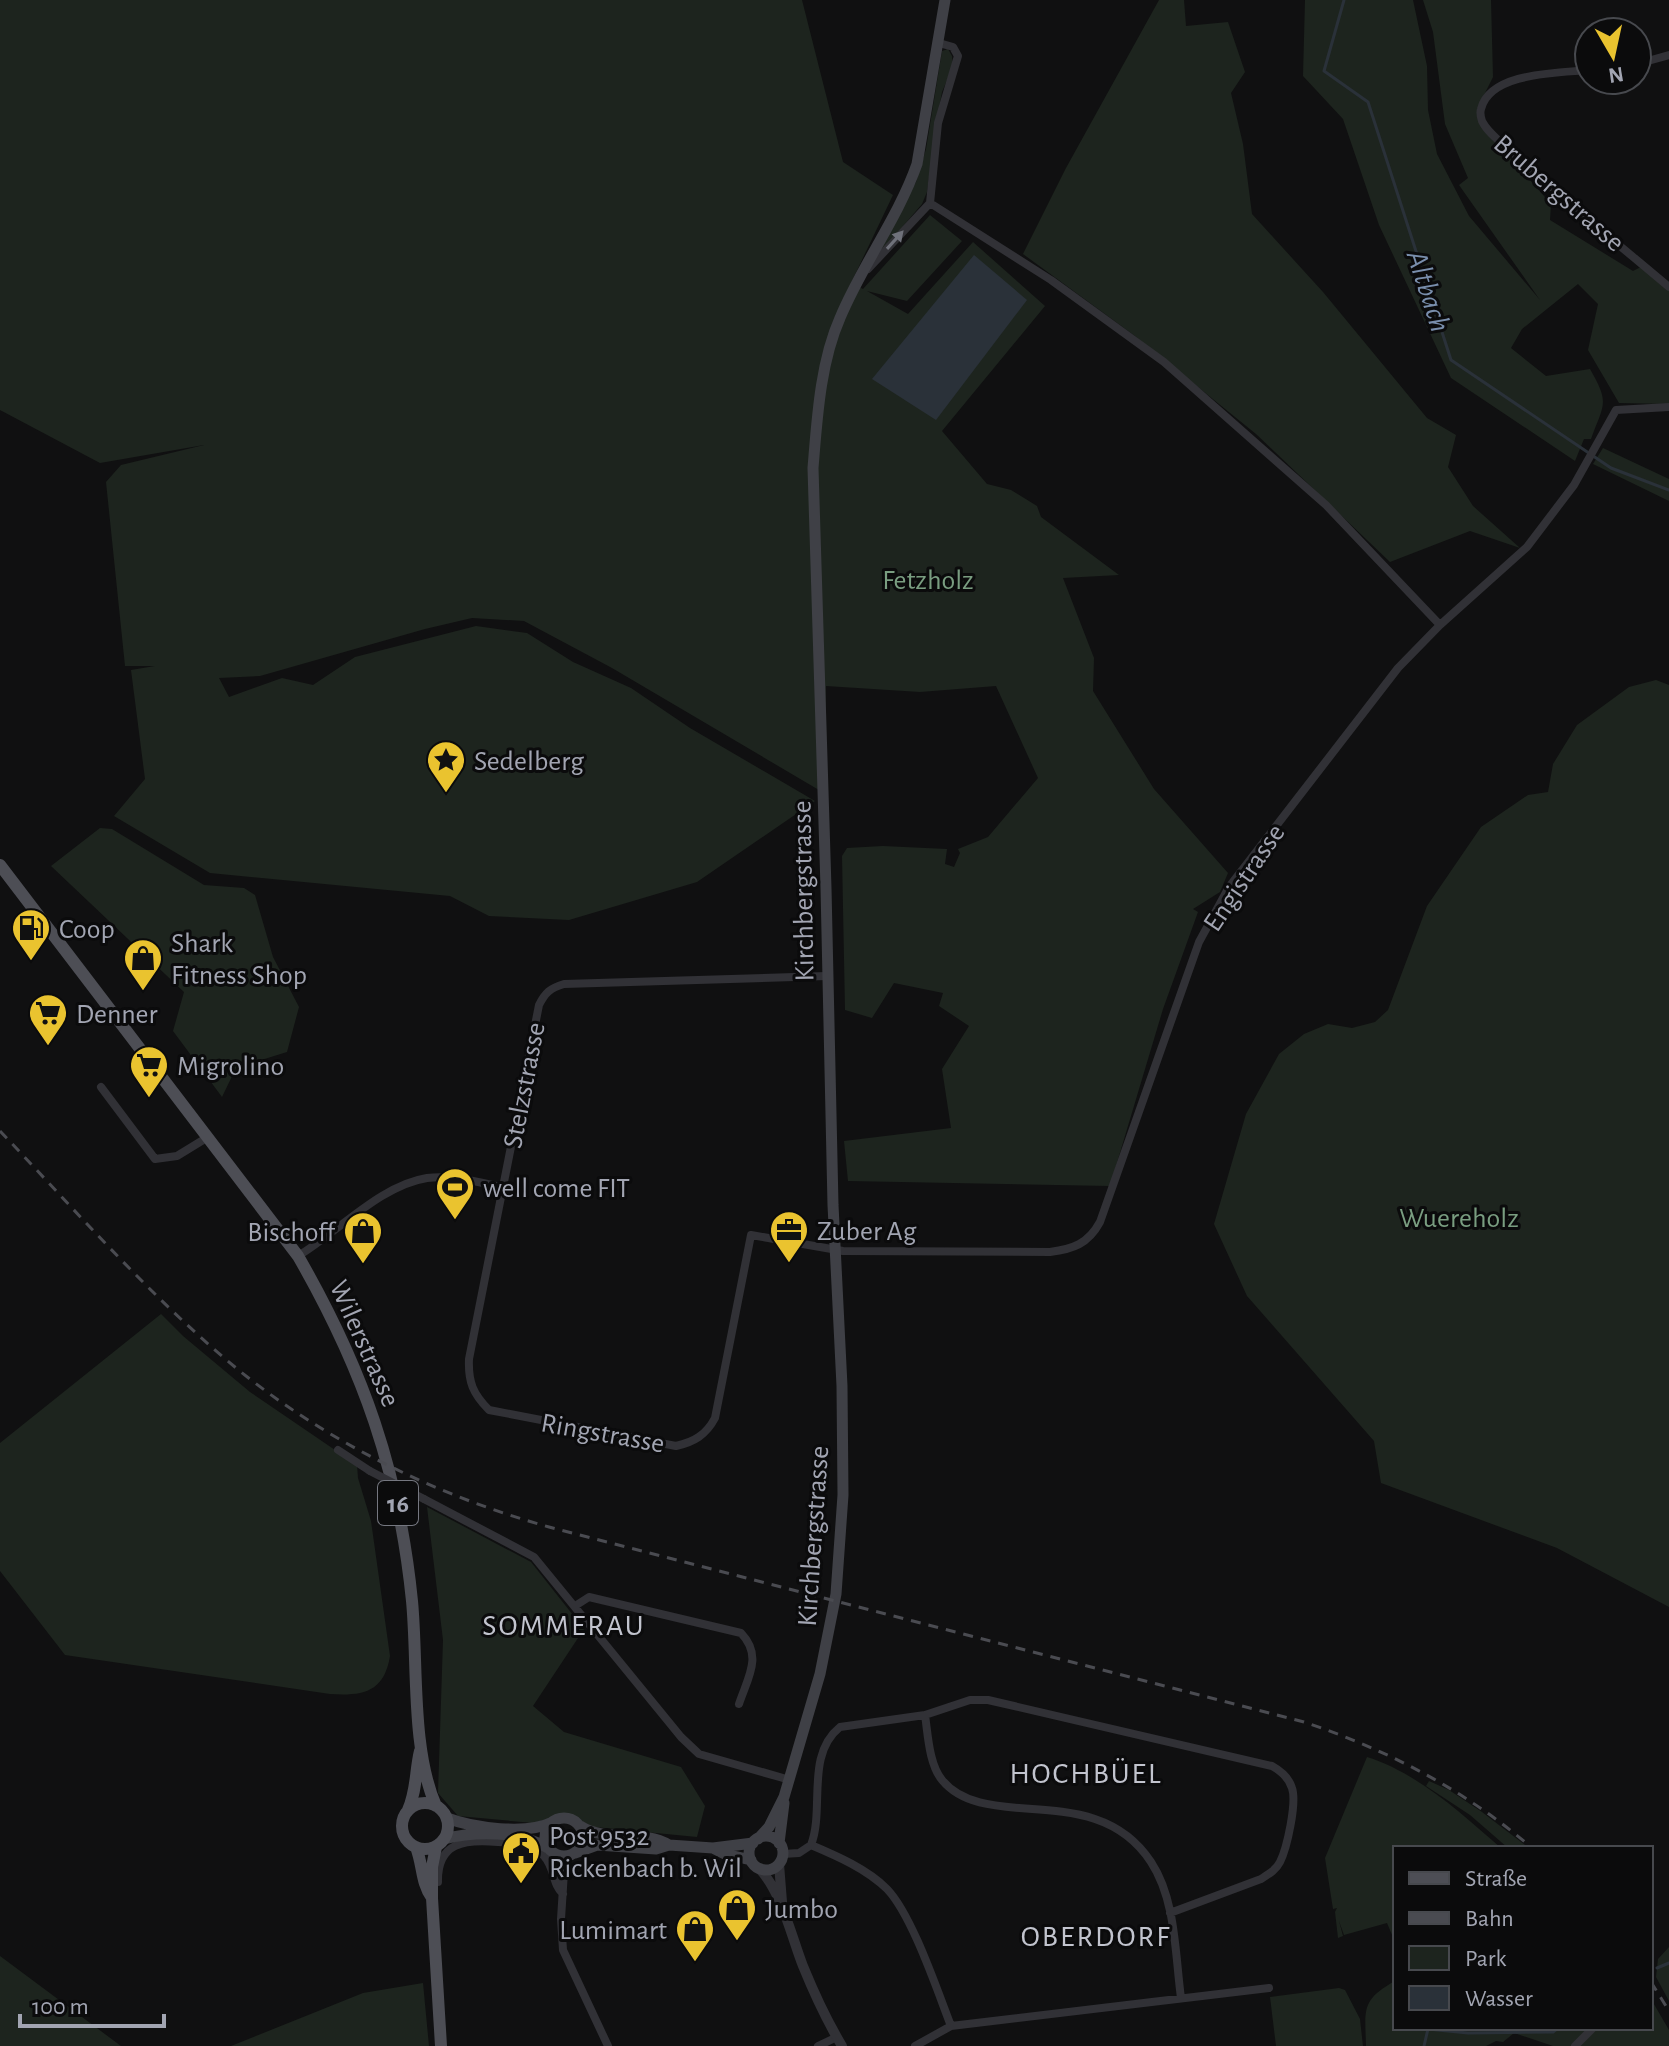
<svg xmlns="http://www.w3.org/2000/svg" width="1669" height="2046" viewBox="0 0 1669 2046" font-family="'Alegreya Sans',sans-serif">
	<rect width="100%" height="100%" fill="#101011"/>
	<path fill="#1d241e" d="M 0,0 L 802,0 L 843,162 L 893,195 L 851,283 L 863,289 L 930,215 L 962,241 L 907,301 L 867,291 L 908,314 L 973,242 L 1045,306 L 942,431 L 987,484 L 1011,490 L 1037,506 L 1041,517 L 1119,575 L 1063,578 L 1094,658 L 1093,691 L 1154,789 L 1228,873 L 1220,892 L 1193,909 L 1198,912 L 1163,1009 L 1110,1186 L 848,1181 L 844,1141 L 951,1128 L 942,1069 L 969,1026 L 939,1006 L 943,993 L 894,983 L 872,1018 L 845,1010 L 842,856 L 847,848 L 883,846 L 947,849 L 945,864 L 954,867 L 960,853 L 958,849 L 988,837 L 1038,778 L 996,686 L 920,692 L 826,686 L 824,793 L 612,668 L 524,621 L 472,618 L 425,629 L 260,676 L 219,678 L 229,697 L 282,678 L 313,685 L 355,657 L 476,626 L 527,633 L 573,662 L 631,688 L 690,728 L 815,801 L 697,882 L 569,920 L 489,916 L 450,896 L 210,873 L 114,816 L 145,779 L 131,670 L 155,666 L 125,666 L 106,482 L 121,465 L 204,445 L 100,463 L 0,410 Z
		M 1159,0 L 1184,0 L 1186,26 L 1228,22 L 1245,72 L 1231,93 L 1243,144 L 1252,214 L 1323,292 L 1427,418 L 1456,435 L 1448,467 L 1473,506 L 1520,548 L 1470,531 L 1390,562 L 1256,434 L 1135,336 L 1023,254 L 1066,168 Z
		M 1305,0 L 1413,0 L 1427,66 L 1428,110 L 1437,154 L 1469,216 L 1540,300 L 1459,185 L 1468,178 L 1445,124 L 1433,32 L 1423,0 L 1491,0 L 1493,77 L 1478,107 L 1479,122 L 1551,204 L 1550,220 L 1633,271 L 1641,267 L 1669,288 L 1669,404 L 1619,403 L 1588,350 L 1598,304 L 1578,284 L 1522,329 L 1511,348 L 1546,376 L 1590,369 C 1610,404 1604,403 1591,439 L 1584,439 L 1575,461 L 1451,378 L 1379,225 L 1343,119 L 1303,76 Z
		M 948,49 L 952,56 L 953,66 L 942,92 L 936,124 L 927,192 L 922,204 L 874,260 L 916,182 L 926,149 L 942,51 Z
		M 1603,448 L 1669,479 L 1669,501 L 1593,464 Z
		M 1656,680 L 1669,685 L 1669,1607 L 1557,1548 L 1381,1483 L 1374,1441 L 1247,1296 L 1214,1224 L 1246,1114 L 1279,1054 L 1304,1034 L 1328,1024 L 1352,1028 L 1375,1022 L 1388,1010 L 1427,906 L 1481,827 L 1528,795 L 1548,792 L 1553,764 L 1577,725 L 1629,687 Z
		M 100,828 L 112,829 L 204,885 L 244,888 L 255,895 L 273,957 L 299,1007 L 287,1052 L 236,1068 L 222,1097 L 173,1031 L 184,992 L 51,866 Z
		M 161,1314 L 183,1336 L 250,1392 L 357,1465 L 358,1478 L 371,1521 L 390,1656 C 384,1693 362,1696 330,1694 L 65,1655 L 0,1571 L 0,1443 Z
		M 427,1507 L 531,1562 L 584,1629 L 533,1706 L 564,1732 L 681,1767 L 705,1806 L 697,1837 L 594,1827 L 566,1814 L 533,1823 L 458,1816 L 438,1793 L 443,1640 Z
		M 1367,1757 C 1418,1773 1462,1814 1501,1848 L 1395,1848 L 1395,1942 L 1387,1923 L 1344,1935 L 1339,1921 L 1343,1936 L 1338,1938 L 1335,1912 L 1337,1908 L 1333,1909 L 1325,1858 Z
		M 1429,1781 L 1449,1790 L 1482,1812 L 1529,1848 L 1508,1848 L 1470,1815 L 1426,1786 Z
		M 1669,1947 L 1669,2001 L 1656,1977 L 1658,1959 Z
		M 0,1956 L 121,2046 L 0,2046 Z
		M 1395,1981 L 1395,2028 L 1591,2028 L 1571,2046 L 1553,2046 L 1514,2033 L 1503,2042 L 1496,2041 L 1486,2046 L 1366,2046 C 1365,2009 1361,2000 1395,1981 Z
		M 423,1983 L 429,2046 L 231,2046 L 363,1993 Z
		M 1339,1988 L 1345,1990 L 1360,2019 L 1363,2046 L 1276,2046 L 1270,1997 Z
		M 1651,1999 L 1669,2030 L 1669,2046 L 1579,2046 L 1597,2028 L 1651,2028 Z"/>
	<path fill="#2a3139" d="M 974,255 L 1027,300 L 936,420 L 872,379 Z"/>
	<g fill="none" stroke-linecap="round" stroke-linejoin="round">
		<path stroke="#2a3139" stroke-width="3" d="M 1344,0 L 1324,71 L 1368,102 L 1451,360 L 1611,468 L 1669,490
			M 1657,1968 L 1669,1963
			M 1424,2046 L 1428,2029 L 1468,2033 L 1553,2032 L 1558,2028"/>
		<path stroke="#313136" stroke-width="8" d="M 1637,64 L 1669,55
			M 1589,70 C 1559,73 1490,72 1481,109 C 1480,112 1481,118 1482,121 C 1488,134 1506,146 1516,156 C 1565,201 1618,244 1669,287
			M 930,203 L 1051,280 L 1164,362 L 1326,505 L 1440,625
			M 930,203 L 938,123 L 958,56 L 953,47 L 939,43
			M 868,269 L 930,203
			M 827,976 L 564,984 C 550,988 545,993 539,1005 L 469,1359 C 468,1382 473,1394 489,1410 L 676,1446 C 694,1442 706,1435 715,1418 L 751,1235 L 843,1251 L 1050,1252 C 1073,1249 1088,1244 1100,1222 L 1199,942 L 1229,887 L 1398,668 L 1440,625 L 1527,547 L 1574,485 L 1616,410 L 1669,407
			M 101,1087 L 155,1159 L 177,1156 L 208,1137
			M 298,1256 C 338,1232 381,1185 427,1178 C 452,1175 478,1182 502,1187
			M 338,1450 L 370,1471
			M 424,1499 L 534,1557 L 681,1737 L 699,1754 L 790,1780
			M 575,1606 L 589,1597 L 741,1633 C 763,1656 748,1677 739,1704
			M 925,1715 C 928,1735 929,1764 942,1780 C 986,1834 1096,1778 1151,1862 C 1176,1900 1175,1954 1181,1998
			M 811,1845 C 837,1856 867,1869 887,1889 C 912,1915 937,1990 951,2026
			M 783,1854 L 799,1853 L 811,1845 C 825,1809 805,1755 840,1727 L 925,1715 L 970,1700 L 988,1700 L 1272,1766 C 1281,1771 1289,1778 1292,1788 C 1297,1803 1287,1848 1280,1862 C 1276,1870 1269,1874 1261,1879 L 1170,1913
			M 565,1856 L 561,1919 L 563,1950 L 608,2046
			M 438,1882 C 437,1842 465,1839 498,1842 C 514,1843 532,1844 544,1856 C 555,1868 552,1884 563,1894
			M 818,2046 L 837,2037
			M 915,2046 L 951,2026 L 1269,1988
			M 1575,2046 L 1593,2028"/>
		<path stroke="#313136" stroke-width="10" d="M 779,1864 L 782,1902
			M 759,1868 C 782,1893 791,1935 803,1966 C 814,1993 827,2021 842,2046"/>
		<path stroke="#3f4046" stroke-width="11" d="M 447,1818 C 473,1828 527,1835 553,1822
			M545 1837a19 19 0 1 1 38 0a19 19 0 1 1-38 0Z
			M 580,1826 C 607,1843 642,1829 669,1845
			M749 1853a17 17 0 1 1 34 0a17 17 0 1 1-34 0Z
			M 444,1839 C 476,1831 520,1831 548,1848
			M 758,1839 L 769,1827 L 784,1797 L 820,1674 L 836,1594 L 843,1495 L 842,1386 L 833,1205 L 826,888 L 813,468 C 817,420 820,363 840,318 C 862,265 898,218 917,164 L 945,0
			M 779,1843 L 784,1803
			M 713,1848 L 725,1854 L 751,1860
			M 575,1853 L 597,1845 L 656,1849 L 669,1845 L 713,1848 L 753,1843"/>
		<path stroke="#4d4e55" stroke-width="12" d="M 0,865 L 298,1256 C 363,1369 399,1471 412,1601 C 418,1664 411,1749 436,1806
			M402 1826a23 23 0 1 1 46 0a23 23 0 1 1-46 0Z
			M 408,1810 C 417,1790 415,1771 420,1751
			M 416,1847 C 423,1865 421,1883 432,1898
			M 436,1847 L 432,1867 L 432,1898 L 441,2046"/>
		<path stroke="#4a4b51" stroke-width="3" stroke-dasharray="10 8" stroke-linecap="butt" d="M 0,1131 C 78,1213 153,1300 241,1372 C 331,1444 438,1496 549,1527 L 1304,1722 C 1388,1750 1465,1790 1532,1848
			M 1651,1982 L 1669,2011"/>
		<path stroke="#313136" stroke-width="8" d="M 370,1471 L 424,1499"/>
	</g>
	<defs><path id="oneway-solid" d="M-6-.8H1V-3.2L6.5 0L1 3.2V.8H-6Z" transform="scale(2)"/></defs>
	<use fill="#6f717a" href="#oneway-solid" transform="translate(895 240) rotate(-48)"/>
	<defs>
		<symbol id="sight-pin" viewBox="-11 -11 22 30"><path d="M0 17L-7.5 6A9.5 9.5 0 1 1 7.5 6Z" fill="#eac32f" stroke="#0b0b0c"/><path d="M0-6L1.8-2.2L6-1.7L2.9 1.2L3.7 5.4L0 3.3L-3.7 5.4L-2.9 1.2L-6-1.7L-1.8-2.2Z" fill="#111"/></symbol>
		<symbol id="fuel-pin" viewBox="-11 -11 22 30"><path d="M0 17L-7.5 6A9.5 9.5 0 1 1 7.5 6Z" fill="#eac32f" stroke="#0b0b0c"/><path d="M-5.5-6h7V0h2V4h1.3V-2.5L3-4.5l.8-.8L6-3V5H2.5V1h-1V6h-7ZM-4.2-4.7v3.2H.2V-4.7Z" fill="#111"/></symbol>
		<symbol id="shop-pin" viewBox="-11 -11 22 30"><path d="M0 17L-7.5 6A9.5 9.5 0 1 1 7.5 6Z" fill="#eac32f" stroke="#0b0b0c"/><path d="M-5-2.5h2.3a2.7 3.5 0 0 1 5.4 0H5L5.5 6h-11ZM-1.5-2.5h3a1.5 2.3 0 0 0-3 0Z" fill="#111"/></symbol>
		<symbol id="supermarket-pin" viewBox="-11 -11 22 30"><path d="M0 17L-7.5 6A9.5 9.5 0 1 1 7.5 6Z" fill="#eac32f" stroke="#0b0b0c"/><path d="M-6-5.5h2.5l.6 2H6L4.5 2H-2.5L-4.4-4H-6ZM-1.5 3.2a1.3 1.3 0 1 0 .1 0ZM3 3.2a1.3 1.3 0 1 0 .1 0Z" fill="#111"/></symbol>
		<symbol id="stadium-pin" viewBox="-11 -11 22 30"><path d="M0 17L-7.5 6A9.5 9.5 0 1 1 7.5 6Z" fill="#eac32f" stroke="#0b0b0c"/><path d="M0-5a6.5 5 0 1 0 0 10a6.5 5 0 1 0 0-10ZM-3.5-1.8h7v3.6h-7Z" fill="#111"/></symbol>
		<symbol id="office-pin" viewBox="-11 -11 22 30"><path d="M0 17L-7.5 6A9.5 9.5 0 1 1 7.5 6Z" fill="#eac32f" stroke="#0b0b0c"/><path d="M-6-3h4V-5.5h4V-3h4V5H-6ZM-1-4.5V-3h2v-1.5ZM-6 0V1H6V0Z" fill="#111"/></symbol>
		<symbol id="civic-pin" viewBox="-11 -11 22 30"><path d="M0 17L-7.5 6A9.5 9.5 0 1 1 7.5 6Z" fill="#eac32f" stroke="#0b0b0c"/><path d="M-.6-6.5H3V-4.5H.6V-3L4-1V1h2V6H-6V1h2V-1L-.6-3ZM-1.2 2.5V6h2.4V2.5Z" fill="#111"/></symbol>
	</defs>
	<g fill-rule="evenodd">
		<use href="#sight-pin" x="424" y="738" width="44" height="60"/>
		<use href="#fuel-pin" x="9" y="906" width="44" height="60"/>
		<use href="#shop-pin" x="121" y="936" width="44" height="60"/>
		<use href="#supermarket-pin" x="26" y="991" width="44" height="60"/>
		<use href="#supermarket-pin" x="127" y="1043" width="44" height="60"/>
		<use href="#stadium-pin" x="433" y="1165" width="44" height="60"/>
		<use href="#office-pin" x="767" y="1208" width="44" height="60"/>
		<use href="#shop-pin" x="341" y="1209" width="44" height="60"/>
		<use href="#civic-pin" x="499" y="1829" width="44" height="60"/>
		<use href="#shop-pin" x="715" y="1886" width="44" height="60"/>
		<use href="#shop-pin" x="673" y="1907" width="44" height="60"/>
	</g>
	<g text-anchor="middle" stroke-width="6" stroke-linejoin="round" paint-order="stroke">
		<rect fill="#0b0b0c" stroke="#757780" stroke-width="2" x="378" y="1481" width="40" height="44" rx="6"/>
		<g font-size="26" font-weight="bold" fill="#a2a5b2">
			<text x="398" y="1512">16</text>
		</g>
		<g font-size="28" fill="#a2a5b2" stroke="#0b0b0c">
			<text transform="translate(1560 192) rotate(41)" y="10">Brubergstrasse</text>
			<text transform="translate(1243 877) rotate(-56)" y="10">Engistrasse</text>
			<text transform="translate(802 891) rotate(-91)" y="10">Kirchbergstrasse</text>
			<text transform="translate(523 1085) rotate(-79)" y="10">Stelzstrasse</text>
			<text transform="translate(366 1343) rotate(66)" y="10">Wilerstrasse</text>
			<text transform="translate(603 1432) rotate(10)" y="10">Ringstrasse</text>
			<text transform="translate(812 1536) rotate(-86)" y="10">Kirchbergstrasse</text>
		</g>
		<g font-size="28" fill="#799d80" stroke="#0b0b0c">
			<text x="928" y="589">Fetzholz</text>
			<text x="1459" y="1227">Wuereholz</text>
		</g>
		<g font-size="28" fill="#a2a5b2" stroke="#0b0b0c" text-anchor="start">
			<text x="474" y="770">Sedelberg</text>
			<text x="59" y="938">Coop</text>
			<text x="171" y="952">Shark<tspan x="171" dy="32">Fitness Shop</tspan></text>
			<text x="76" y="1023">Denner</text>
			<text x="177" y="1075">Migrolino</text>
			<text x="483" y="1197">well come FIT</text>
			<text x="817" y="1240">Zuber Ag</text>
			<text x="335" y="1241" text-anchor="end">Bischoff</text>
			<text x="549" y="1845">Post 9532<tspan x="549" dy="32">Rickenbach b. Wil</tspan></text>
			<text x="765" y="1918">Jumbo</text>
			<text x="667" y="1939" text-anchor="end">Lumimart</text>
		</g>
		<g font-size="30" font-style="italic" fill="#798eac" stroke="#0b0b0c">
			<text transform="translate(1429 291) rotate(72)" y="10">Altbach</text>
		</g>
		<g font-size="30" letter-spacing="2" fill="#c2c4ce" stroke="#0b0b0c">
			<text x="564" y="1635">SOMMERAU</text>
			<text x="1086" y="1783">HOCHBÜEL</text>
			<text x="1096" y="1946">OBERDORF</text>
		</g>
	</g>
	<rect x="1393" y="1846" width="260" height="184" fill="#0b0b0c" stroke="#47494e" stroke-width="2"/>
	<rect x="1409" y="1872" width="40" height="12" fill="#4d4e55" stroke="#47494e" stroke-width="2"/>
	<text x="1465" y="1886" font-size="24" fill="#a2a5b2">Straße</text>
	<rect x="1409" y="1912" width="40" height="12" fill="#4a4b51" stroke="#47494e" stroke-width="2"/>
	<text x="1465" y="1926" font-size="24" fill="#a2a5b2">Bahn</text>
	<rect x="1409" y="1946" width="40" height="24" fill="#1d241e" stroke="#47494e" stroke-width="2"/>
	<text x="1465" y="1966" font-size="24" fill="#a2a5b2">Park</text>
	<rect x="1409" y="1986" width="40" height="24" fill="#2a3139" stroke="#47494e" stroke-width="2"/>
	<text x="1465" y="2006" font-size="24" fill="#a2a5b2">Wasser</text>
	<g transform="translate(1613 56) rotate(171)"><circle r="38" fill="#0b0b0c" stroke="#47494e" stroke-width="2"/>
	<path d="M0-6L14 30L0 20L-14 30Z" fill="#eac32f"/>
	<text y="-12" font-size="22" font-weight="bold" text-anchor="middle" fill="#a2a5b2">N</text>
	</g>
	<path d="M20 2014v12h144v-12" fill="none" stroke="#a2a5b2" stroke-width="4"/>
	<text x="32" y="2014" font-size="24" fill="#a2a5b2" stroke="#0b0b0c" stroke-width="6" paint-order="stroke">100 m</text>
</svg>
